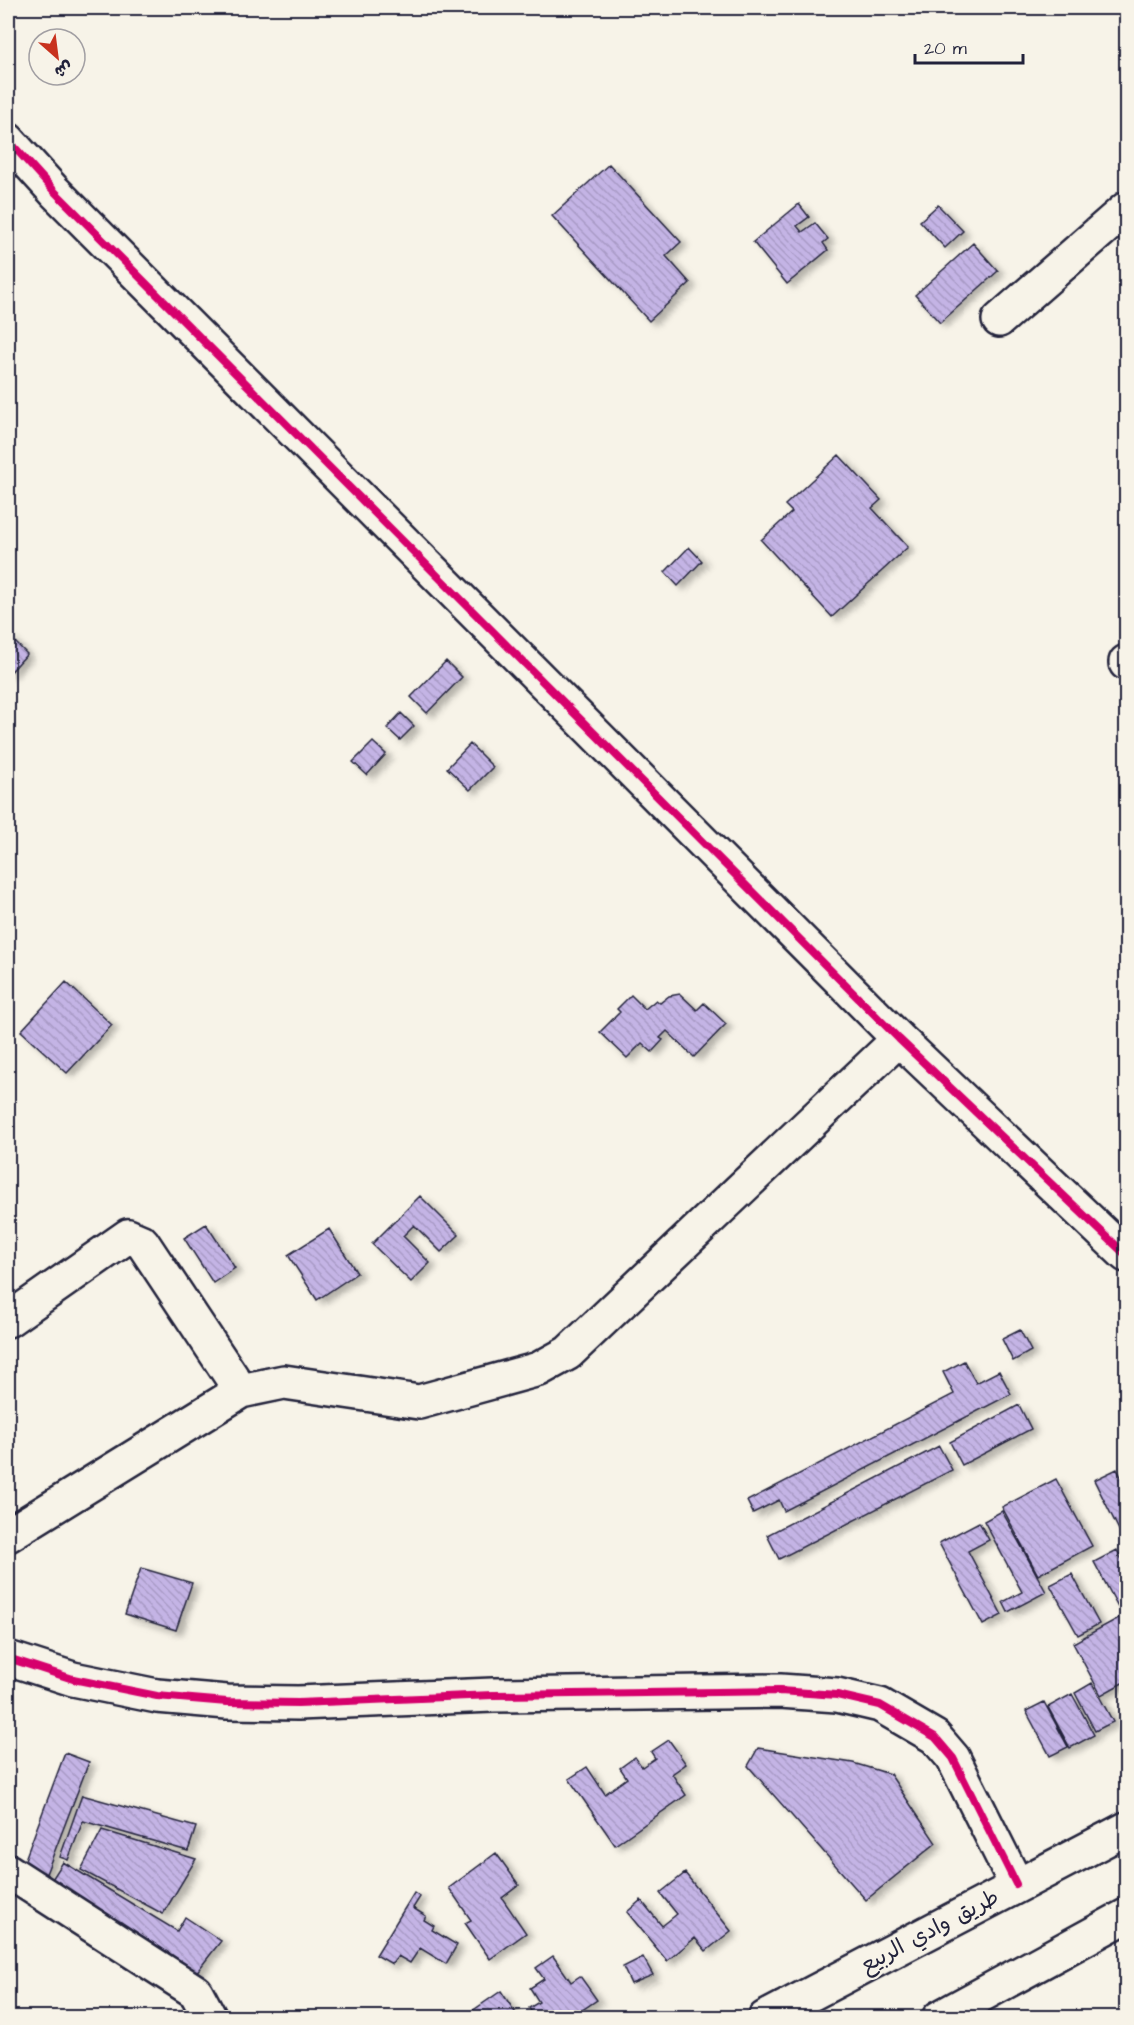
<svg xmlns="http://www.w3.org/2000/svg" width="1134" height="2025" viewBox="0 0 1134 2025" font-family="'Architects Daughter','Playpen Sans Arabic',sans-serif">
	<defs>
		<pattern id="building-back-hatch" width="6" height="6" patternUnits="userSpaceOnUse" patternTransform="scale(1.5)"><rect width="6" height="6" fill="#c4b4e5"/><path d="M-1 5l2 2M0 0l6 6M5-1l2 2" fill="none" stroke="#a89ac5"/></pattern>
		<filter id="shadow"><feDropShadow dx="6" dy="4" stdDeviation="3" flood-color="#0004"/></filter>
	</defs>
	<rect width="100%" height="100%" fill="#f7f3e8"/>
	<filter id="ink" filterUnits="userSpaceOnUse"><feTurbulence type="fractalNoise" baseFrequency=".0167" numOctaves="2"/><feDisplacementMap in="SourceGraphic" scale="12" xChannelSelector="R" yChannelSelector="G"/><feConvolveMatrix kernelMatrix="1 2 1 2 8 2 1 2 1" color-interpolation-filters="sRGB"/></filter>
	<g filter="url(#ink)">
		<path fill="url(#building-back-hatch)" stroke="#22223b" stroke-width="1.5" filter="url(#shadow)" d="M 609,164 L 681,242 L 666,256 L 690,283 L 649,321 L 552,216 Z
			M 799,204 L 809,217 L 797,226 L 802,232 L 815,223 L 828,239 L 823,243 L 828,250 L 787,284 L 753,242 Z
			M 938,205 L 963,231 L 945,248 L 920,221 Z
			M 973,243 L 998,271 L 940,323 L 915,295 Z
			M 839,455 L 881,500 L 872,508 L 908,547 L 832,617 L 761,540 L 792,512 L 785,505 Z
			M 689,547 L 702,561 L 678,586 L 665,572 Z
			M 8,635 L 27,654 L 8,675 Z
			M 446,661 L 462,677 L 427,713 L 411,697 Z
			M 401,713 L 414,726 L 400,740 L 387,728 Z
			M 373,742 L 386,754 L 367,775 L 353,762 Z
			M 470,744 L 493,767 L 470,790 L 447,768 Z
			M 66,982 L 112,1025 L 67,1073 L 21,1031 Z
			M 680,994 L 697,1010 L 704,1003 L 726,1024 L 694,1057 L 667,1031 L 660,1038 L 663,1040 L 652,1052 L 642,1043 L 627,1058 L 600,1032 L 620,1012 L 617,1009 L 631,995 L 645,1009 L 656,1000 L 660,1003 L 669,996 Z
			M 420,1196 L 459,1235 L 441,1252 L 414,1225 L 403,1236 L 430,1263 L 411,1282 L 372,1244 Z
			M 206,1224 L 235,1268 L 213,1283 L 184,1238 Z
			M 329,1229 L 357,1273 L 317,1300 L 288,1255 Z
			M 1020,1330 L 1031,1351 L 1013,1361 L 1002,1339 Z
			M 964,1361 L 976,1383 L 999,1371 L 1011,1394 L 784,1511 L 779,1500 L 753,1513 L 747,1501 L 954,1394 L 943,1372 Z
			M 1019,1405 L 1031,1429 L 962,1465 L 950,1442 Z
			M 939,1446 L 952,1470 L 779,1559 L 767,1535 Z
			M 1117,1469 L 1126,1487 L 1126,1544 L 1094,1480 Z
			M 1056,1479 L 1092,1546 L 1038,1575 L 1002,1507 Z
			M 1002,1511 L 1046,1592 L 1008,1612 L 1003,1602 L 1022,1592 L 984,1521 Z
			M 979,1522 L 989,1540 L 968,1551 L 1002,1615 L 983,1625 L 939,1543 Z
			M 1117,1550 L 1126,1568 L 1126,1611 L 1122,1614 L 1094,1562 Z
			M 141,1568 L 192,1583 L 176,1630 L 125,1614 Z
			M 1072,1574 L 1099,1624 L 1078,1635 L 1050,1585 Z
			M 1126,1614 L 1126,1681 L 1101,1695 L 1073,1643 Z
			M 1092,1683 L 1113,1722 L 1095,1731 L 1075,1693 Z
			M 1072,1694 L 1094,1735 L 1070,1748 L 1048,1707 Z
			M 1044,1702 L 1068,1747 L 1050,1756 L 1026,1711 Z
			M 669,1740 L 686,1764 L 672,1774 L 686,1795 L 615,1845 L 569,1779 L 587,1767 L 605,1794 L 627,1778 L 620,1768 L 635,1757 L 642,1767 L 655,1758 L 651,1752 Z
			M 758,1748 L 853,1763 L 890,1774 L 936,1843 L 866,1900 L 748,1766 Z
			M 65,1753 L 89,1762 L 44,1879 L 21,1870 Z
			M 82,1795 L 196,1827 L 188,1851 L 83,1821 L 68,1860 L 60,1857 Z
			M 102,1830 L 196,1859 L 163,1914 L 81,1870 Z
			M 496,1853 L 519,1885 L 502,1898 L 526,1933 L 490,1959 L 465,1923 L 471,1920 L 449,1888 Z
			M 63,1862 L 177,1931 L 185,1917 L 221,1941 L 196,1973 L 49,1884 Z
			M 685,1873 L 731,1931 L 706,1951 L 695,1938 L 667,1961 L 627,1912 L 641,1900 L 662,1926 L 677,1914 L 660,1893 Z
			M 414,1893 L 420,1897 L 413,1908 L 426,1916 L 424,1920 L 434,1926 L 432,1930 L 457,1945 L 446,1964 L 420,1948 L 410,1963 L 398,1956 L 392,1964 L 376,1955 Z
			M 553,1956 L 571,1982 L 580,1976 L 597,2000 L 581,2011 L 584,2016 L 581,2018 L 535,2018 L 529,2008 L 539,2002 L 530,1988 L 544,1979 L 536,1968 Z
			M 643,1957 L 653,1975 L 631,1984 L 623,1967 Z
			M 501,1991 L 519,2018 L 462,2018 Z"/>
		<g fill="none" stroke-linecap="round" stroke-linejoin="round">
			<defs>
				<path id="minor" d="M 8,140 L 55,192 L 899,1039 L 1126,1255
					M 999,320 L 1126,209
					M 1126,663 L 1126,662
					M 8,1320 L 128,1236 L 142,1242 L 241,1391
					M 8,1535 L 241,1391 L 284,1382 L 419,1402 L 539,1369 L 568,1353 L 899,1039
					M 8,1658 L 73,1679 L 157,1696 L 227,1702 L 298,1703 L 493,1695 L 780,1691 L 837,1695 L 880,1705 L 935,1737 L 953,1758 L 1016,1884
					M 8,1871 L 196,1992 L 210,2018"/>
				<path id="highway" d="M 765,2018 L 1126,1829
					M 939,2018 L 1126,1916"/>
			</defs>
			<use href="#minor" stroke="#22223b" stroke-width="38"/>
			<use href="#highway" stroke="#22223b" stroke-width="38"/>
			<use href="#minor" stroke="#f7f3e8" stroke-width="33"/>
			<use href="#highway" stroke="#f7f3e8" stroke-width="33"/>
			<defs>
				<path id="cycleway" d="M 8,140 L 55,192 L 899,1039 L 1126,1255
					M 8,1658 L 73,1679 L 157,1696 L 227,1702 L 298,1703 L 493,1695 L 780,1691 L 837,1695 L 880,1705 L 935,1737 L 953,1758 L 1016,1884"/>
			</defs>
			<use href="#cycleway" stroke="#f7f3e8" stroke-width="11"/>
			<use href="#cycleway" stroke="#d6006c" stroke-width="8"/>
		</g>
	</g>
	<g text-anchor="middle" stroke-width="4.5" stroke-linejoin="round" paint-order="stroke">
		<g font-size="22" fill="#22223b" stroke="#f7f3e8">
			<text transform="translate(929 1930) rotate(-28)" y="8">طريق وادي الربيع</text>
		</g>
	</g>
	<rect width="1134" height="2025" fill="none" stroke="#f7f3e8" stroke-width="30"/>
	<rect x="15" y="15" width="1104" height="1995" fill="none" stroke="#22223b" stroke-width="2" filter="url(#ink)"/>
	<g transform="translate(57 57) rotate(152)"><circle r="28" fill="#f7f3e8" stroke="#a29fa3" stroke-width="1.5"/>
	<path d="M0-4.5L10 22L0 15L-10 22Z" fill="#c8321e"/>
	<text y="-9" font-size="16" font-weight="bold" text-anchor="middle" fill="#22223b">ش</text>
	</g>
	<path d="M915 54v9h108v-9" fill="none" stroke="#22223b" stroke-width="3"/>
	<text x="924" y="54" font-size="18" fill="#22223b" stroke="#f7f3e8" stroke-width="4.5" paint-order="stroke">20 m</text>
</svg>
